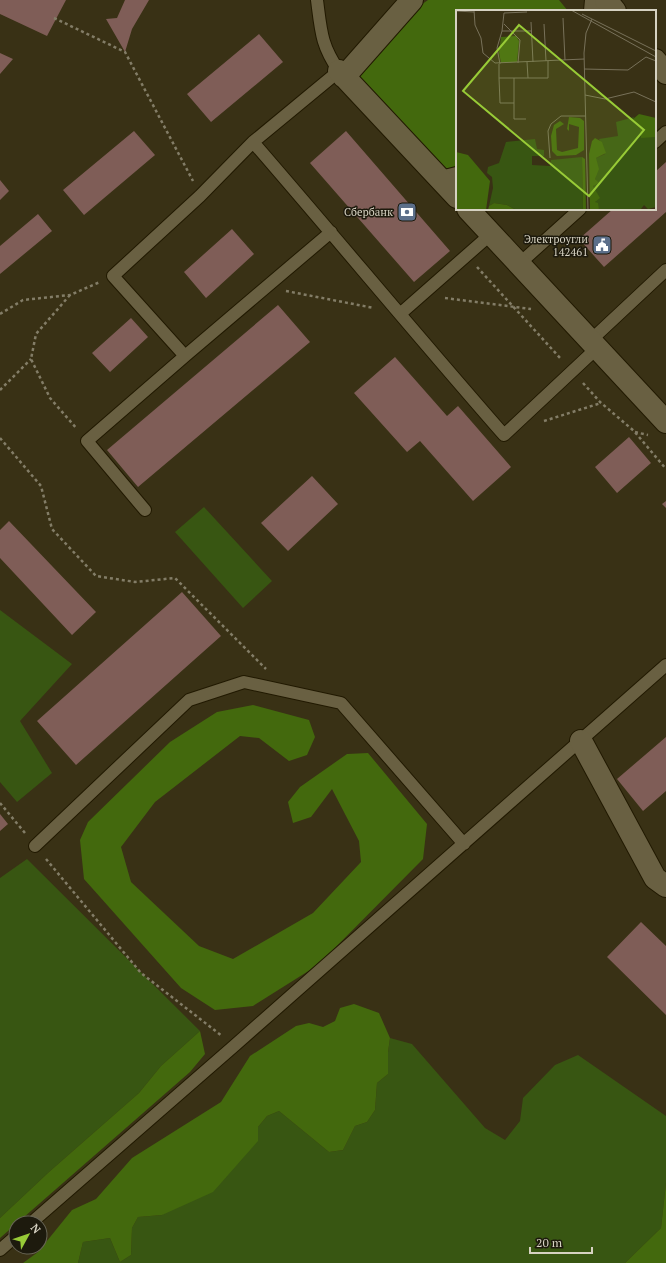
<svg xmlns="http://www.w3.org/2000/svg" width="666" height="1263" viewBox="0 0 666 1263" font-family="'PT Serif',serif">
	<rect width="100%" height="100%" fill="#393115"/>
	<path fill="#385612" d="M 204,507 L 272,581 L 243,608 L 175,532 Z
		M 0,610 L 72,664 L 20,721 L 52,773 L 17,802 L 0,782 Z
		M 27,859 L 200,1031 L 161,1066 L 139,1093 L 49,1172 L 0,1218 L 0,878 Z
		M 390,1038 L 412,1044 L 485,1128 L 505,1140 L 520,1121 L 523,1098 L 555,1065 L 578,1055 L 666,1116 L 666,1183 L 661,1228 L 625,1263 L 78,1263 L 83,1242 L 110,1238 L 120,1262 L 131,1255 L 132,1228 L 138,1217 L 162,1215 L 258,1127 L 267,1116 L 279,1111 L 329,1152 L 343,1150 L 355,1126 L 367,1122 L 375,1110 L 377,1083 L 388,1074 L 388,1052 Z"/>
	<path fill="#43690d" d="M 428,0 L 559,0 L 568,11 L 457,11 L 457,169 L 442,173 L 357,81 L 376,47 L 411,12 Z
		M 253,705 L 309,720 L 315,737 L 307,755 L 289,761 L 259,738 L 240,736 L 155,802 L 121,847 L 131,882 L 199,946 L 233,959 L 313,913 L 361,862 L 359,841 L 332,789 L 311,817 L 293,823 L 288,802 L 300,787 L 347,754 L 368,753 L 427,824 L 423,859 L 318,965 L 253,1006 L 215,1010 L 181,988 L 84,879 L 80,840 L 88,822 L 170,742 L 217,712 Z
		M 354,1004 L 379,1013 L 390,1038 L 388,1052 L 388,1074 L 377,1083 L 375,1110 L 367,1122 L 355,1126 L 343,1150 L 329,1152 L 279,1111 L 267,1116 L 258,1127 L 258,1141 L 213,1192 L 162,1215 L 138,1217 L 132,1228 L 131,1255 L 120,1262 L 110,1238 L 83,1242 L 78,1263 L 23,1263 L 38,1252 L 72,1210 L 96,1199 L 132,1158 L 221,1102 L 250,1056 L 296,1026 L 309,1023 L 323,1027 L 335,1021 L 340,1008 Z
		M 200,1031 L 205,1054 L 190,1072 L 0,1238 L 0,1218 L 49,1172 L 139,1093 L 161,1066 Z
		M 666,1183 L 666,1263 L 625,1263 L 661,1228 Z"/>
	<path fill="#7f5d57" d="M 0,0 L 66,0 L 47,36 L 0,14 Z
		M 125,0 L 149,0 L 132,29 L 125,52 L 106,19 L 117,18 Z
		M 259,34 L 283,62 L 211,122 L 187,94 Z
		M 0,53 L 13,59 L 0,74 Z
		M 134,131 L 155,155 L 84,215 L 63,190 Z
		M 346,131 L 450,251 L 414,282 L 310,163 Z
		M 666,162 L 666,212 L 604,267 L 579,239 L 613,209 L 655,209 L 655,172 Z
		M 0,180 L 9,191 L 0,200 Z
		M 38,214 L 52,231 L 0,274 L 0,246 Z
		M 232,229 L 254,254 L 206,298 L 184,272 Z
		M 278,305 L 310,342 L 138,487 L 107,450 Z
		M 131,318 L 148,337 L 110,372 L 92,353 Z
		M 395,357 L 447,416 L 458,406 L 511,467 L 473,501 L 420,441 L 407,452 L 354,393 Z
		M 629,437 L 651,463 L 617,493 L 595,467 Z
		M 312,476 L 338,504 L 288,551 L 261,523 Z
		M 666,501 L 666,508 L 662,504 Z
		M 9,521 L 96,612 L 72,635 L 0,558 L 0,530 Z
		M 182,592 L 221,636 L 76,765 L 37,721 Z
		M 666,737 L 666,791 L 643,811 L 617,779 Z
		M 0,814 L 8,824 L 0,831 Z
		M 641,922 L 666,946 L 666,1015 L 607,957 Z"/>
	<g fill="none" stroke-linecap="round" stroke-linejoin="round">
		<defs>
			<path id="service" d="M 253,142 L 339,71 C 321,45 321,31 317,0
				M 655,142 L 666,132
				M 331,232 L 185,356 L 113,276 L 200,196 L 253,142 C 337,239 419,338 504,435 L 597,348
				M 519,264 L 580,209
				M 400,314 L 491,234
				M 590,341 L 666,270
				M 145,510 L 87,441 L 185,356
				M 35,846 L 189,700 L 244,682 L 341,703 L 464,844
				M 31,1223 L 234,1046 L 666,665
				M 0,1250 L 16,1236"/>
			<path id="pedestrian" d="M 593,11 L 594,0
				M 441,180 L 457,176"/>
			<path id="minor" d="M 606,0 L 615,11
				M 655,60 L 666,73
				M 339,71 L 457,197
				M 344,77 L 412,0
				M 468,209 L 666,422
				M 581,741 L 655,878 L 666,886"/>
		</defs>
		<use href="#service" stroke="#211900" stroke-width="14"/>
		<use href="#pedestrian" stroke="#211900" stroke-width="20"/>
		<use href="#minor" stroke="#211900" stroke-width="24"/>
		<path stroke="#837d67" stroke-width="2.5" stroke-dasharray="3 3" stroke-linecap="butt" d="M 54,18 L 125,52 L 193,181
			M 477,267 L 561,359
			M 286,291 L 374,308
			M 70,295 L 36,334 L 31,359 L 50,398 L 77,429
			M 445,298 L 531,309
			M 0,314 L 23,300 L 70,295 L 100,282
			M 583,383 L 600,402 L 634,431 L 666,469
			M 0,390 L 31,359
			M 544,421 L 601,403
			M 635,432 L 648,435
			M 0,438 L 41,486 L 52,529 L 96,576 L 135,582 L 175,578 L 266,669
			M 0,803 L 25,833
			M 46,859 L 141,973 L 222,1036"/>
		<use href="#service" stroke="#696042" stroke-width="12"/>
		<use href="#pedestrian" stroke="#696042" stroke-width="18"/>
		<use href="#minor" stroke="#696042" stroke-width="22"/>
	</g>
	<defs>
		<symbol id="bank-square" viewBox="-11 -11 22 22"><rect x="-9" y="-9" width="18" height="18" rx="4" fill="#5c6f8a" stroke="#1d1a0d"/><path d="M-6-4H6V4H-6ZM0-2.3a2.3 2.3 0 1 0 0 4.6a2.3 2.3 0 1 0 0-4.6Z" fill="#fff"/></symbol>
		<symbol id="civic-square" viewBox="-11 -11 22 22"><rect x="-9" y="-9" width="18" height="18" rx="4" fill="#5c6f8a" stroke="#1d1a0d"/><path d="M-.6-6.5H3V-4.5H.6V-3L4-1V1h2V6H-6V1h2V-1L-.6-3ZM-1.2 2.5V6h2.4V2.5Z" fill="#fff"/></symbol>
	</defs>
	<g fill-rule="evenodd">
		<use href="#bank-square" x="396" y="201" width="22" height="22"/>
		<use href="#civic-square" x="591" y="234" width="22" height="22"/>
	</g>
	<g text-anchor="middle" stroke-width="3" stroke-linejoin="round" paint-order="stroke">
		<g font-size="11" fill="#d6d2c2" stroke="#1d1a0d" text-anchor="end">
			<text x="393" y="216">Сбербанк</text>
			<text x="588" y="243">Электроугли<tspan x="588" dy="13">142461</tspan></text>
		</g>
	</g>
	<g transform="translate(456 10)">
		<rect width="200" height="200" fill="#393115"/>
		<path d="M 178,107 L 177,110 L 184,118 L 199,127 L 200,125 L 200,197 L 192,199 L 188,195 L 185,199 L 175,200 L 143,200 L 139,192 L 142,186 L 137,176 L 139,173 L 142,174 L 139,169 L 140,148 L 149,144 L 143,129 L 162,126 L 160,112 ZM 79,129 L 81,139 L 88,140 L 88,146 L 76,146 L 76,155 L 94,156 L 95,150 L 126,147 L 127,200 L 60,200 L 51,195 L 38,193 L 33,196 L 37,178 L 36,167 L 31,163 L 32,157 L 43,153 L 50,132 Z" fill="#385612"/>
		<path d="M 60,26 L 63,31 L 61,52 L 45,53 L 43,42 L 45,27 ZM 183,104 L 200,108 L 199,127 L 185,128 L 184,118 L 176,110 ZM 113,107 L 124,108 L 128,111 L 128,140 L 120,145 L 101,146 L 96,141 L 95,126 L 98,115 L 104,111 L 108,114 L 100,119 L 101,140 L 106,142 L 122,138 L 123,117 L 113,114 L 113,121 L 111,119 ZM 139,128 L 146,132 L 150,143 L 140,148 L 143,159 L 139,169 L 143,173 L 137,176 L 144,188 L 139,192 L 142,193 L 143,200 L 134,200 L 133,144 L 136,131 ZM 0,142 L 12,145 L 34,171 L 30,200 L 0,200 ZM 126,147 L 129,149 L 130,200 L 127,200 ZM 38,193 L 51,195 L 60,200 L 32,200 L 33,196 Z" fill="#43690d"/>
		<path fill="none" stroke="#78715a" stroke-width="1" d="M 18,0 L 19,15 L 25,28 L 27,43 L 39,53 L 128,49M 115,0 L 200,47M 0,1 L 18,2M 71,2 L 48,3 L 46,21 L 76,21M 126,4 L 200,41M 107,8 L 109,50M 75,12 L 77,52M 48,14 L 64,30 L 62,53M 88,14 L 90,51M 71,52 L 72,68M 44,54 L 41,38 L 46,21M 128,59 L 172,60 L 190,47 L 200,51M 43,68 L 43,54M 58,68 L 58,93 L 44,93 L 43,68 L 92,68 L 92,51M 129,85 L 149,89 L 178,82 L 200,92M 58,93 L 58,109 L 70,109M 94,148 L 92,121 L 95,114 L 105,106 L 130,106M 132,200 L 128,43 L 130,23 L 136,9"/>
		<path fill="#98cb37" fill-opacity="0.15" stroke="#98cb37" stroke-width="2" d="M 63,15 L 188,120 L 133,186 L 7,81 Z"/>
		<rect width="200" height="200" fill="none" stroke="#d6d2c2" stroke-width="2"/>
	</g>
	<g transform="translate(28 1235) rotate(50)"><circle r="19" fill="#1d1a0d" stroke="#676455"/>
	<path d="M0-3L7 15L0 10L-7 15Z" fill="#98cb37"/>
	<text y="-6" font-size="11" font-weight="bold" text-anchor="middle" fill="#d6d2c2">N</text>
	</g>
	<path d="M530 1247v6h62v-6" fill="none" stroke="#d6d2c2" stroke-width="2"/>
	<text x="536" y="1247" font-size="12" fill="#d6d2c2" stroke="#1d1a0d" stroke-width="3" paint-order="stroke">20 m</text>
</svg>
